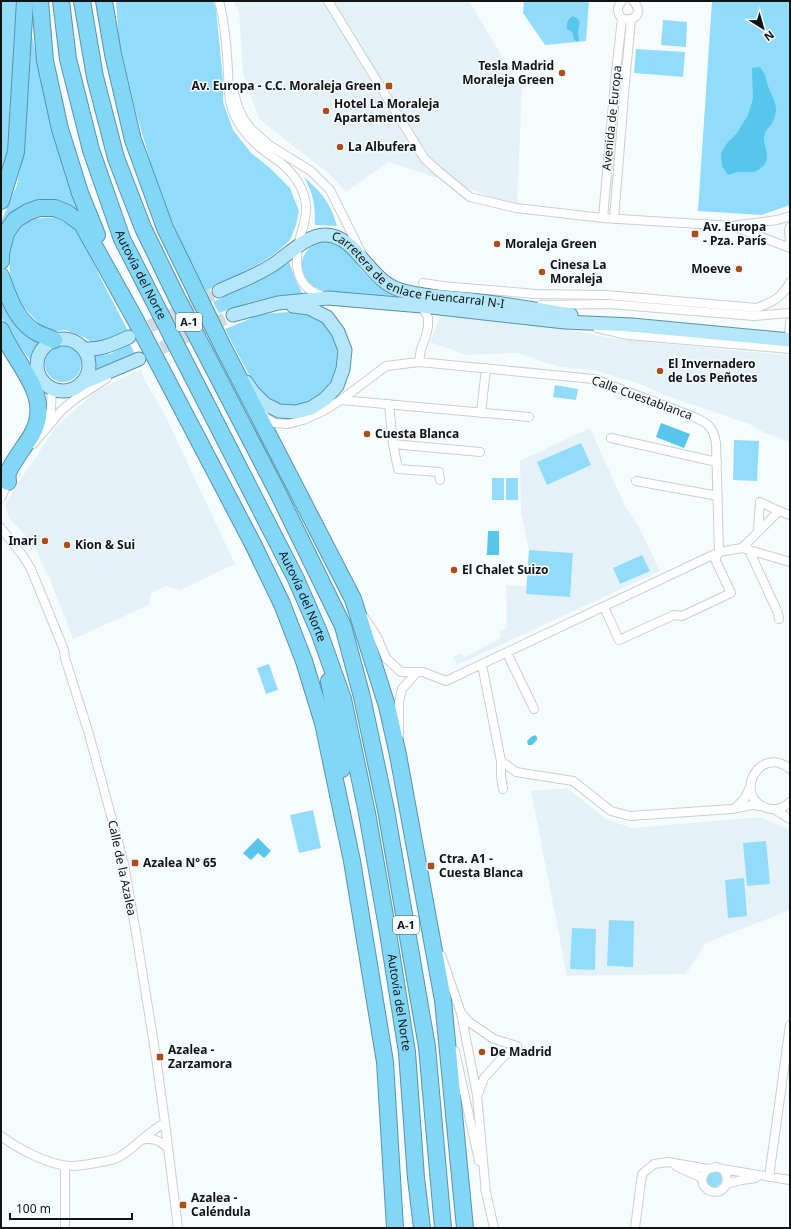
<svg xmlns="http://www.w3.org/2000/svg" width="791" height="1229" viewBox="0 0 791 1229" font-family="'Noto Sans',sans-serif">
	<rect width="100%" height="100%" fill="#f6fcfe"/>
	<path fill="#e4f2f8" d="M 233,1 L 469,1 L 522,90 L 517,206 L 450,182 L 388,162 L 346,192 L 329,174 L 259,119 L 243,74 L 239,11 Z
		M 441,315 L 547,326 L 611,338 L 740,351 L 790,355 L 790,443 L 777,437 L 765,433 L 749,424 L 667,396 L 637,383 L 593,370 L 561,367 L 550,364 L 517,353 L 467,355 L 438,345 L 430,342 Z
		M 141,369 L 143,377 L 164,413 L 235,564 L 180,590 L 166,586 L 151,593 L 149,605 L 73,639 L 51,582 L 40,560 L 38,552 L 29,539 L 9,518 L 5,505 L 15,488 L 56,427 L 96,391 Z
		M 590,428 L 625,506 L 639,527 L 660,571 L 457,665 L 453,656 L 461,654 L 465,657 L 500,638 L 500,632 L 507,628 L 506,585 L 526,586 L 526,594 L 570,597 L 573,553 L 529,550 L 521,513 L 520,461 Z
		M 567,788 L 606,819 L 632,828 L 760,817 L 790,830 L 790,910 L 706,943 L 686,974 L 567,976 L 531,791 Z"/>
	<path fill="#91dcfa" d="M 1,1 L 19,1 L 11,150 L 1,187 Z
		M 116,1 L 213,1 L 216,10 L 223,80 L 223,102 L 233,130 L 251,153 L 270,168 L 290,188 L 299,211 L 296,225 L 290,240 L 278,251 L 264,261 L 206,291 L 185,251 L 158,189 L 136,112 L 119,41 Z
		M 524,1 L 589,1 L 586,41 L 545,45 L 523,13 Z
		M 712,1 L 790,1 L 790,205 L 761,215 L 698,211 Z
		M 663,20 L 687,22 L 686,47 L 661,45 Z
		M 31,31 L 42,84 L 55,139 L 80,213 L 56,202 L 1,237 L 1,222 L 17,185 L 25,139 Z
		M 636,49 L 685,52 L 683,77 L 634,73 Z
		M 304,177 C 322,193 330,202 337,226 L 315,225 C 315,205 314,195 304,177 Z
		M 55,217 L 73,227 L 88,251 L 100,277 L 128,331 L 109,340 L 91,342 L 86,338 L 66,330 L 57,331 L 45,330 L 20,303 L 11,282 L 9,262 L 11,242 L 18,229 L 33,219 Z
		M 330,239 L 344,245 L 352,255 L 361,270 L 375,284 L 395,297 C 373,296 326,298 310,284 C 304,279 301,268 302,261 C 305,247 318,243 330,239 Z
		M 289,262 L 297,283 L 303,294 L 281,296 L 251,302 L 219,313 L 213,302 C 239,290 266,278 289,262 Z
		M 1,290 L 43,341 L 36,348 L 32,362 L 14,340 L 1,316 Z
		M 289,312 L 310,315 L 325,323 L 336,341 L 339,362 L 331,382 L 321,396 L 307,404 L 293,407 L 278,403 L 266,396 L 256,387 L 242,362 L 225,329 L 262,314 Z
		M 130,344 L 135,354 L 113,366 L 94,375 L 95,366 L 94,356 L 110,354 Z
		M45 364a18 18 0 1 1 36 0a18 18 0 1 1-36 0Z
		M 555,385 L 578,389 L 576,400 L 553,397 Z
		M 734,440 L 759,441 L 757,481 L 733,480 Z
		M 581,443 L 591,465 L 547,485 L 537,462 Z
		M 492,478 L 504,478 L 504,500 L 492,500 Z
		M 506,478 L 518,478 L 518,500 L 506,500 Z
		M 529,550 L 573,553 L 570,597 L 526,594 Z
		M 642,555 L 650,571 L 620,584 L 613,568 Z
		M 269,664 L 278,690 L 266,694 L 257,668 Z
		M 313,810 L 321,848 L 299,853 L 290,815 Z
		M 766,841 L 770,884 L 747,886 L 743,843 Z
		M 744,878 L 747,916 L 728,918 L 725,880 Z
		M 609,920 L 634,921 L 633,967 L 607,966 Z
		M 572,928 L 596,929 L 595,970 L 570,969 Z
		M706 1179a8 8 0 1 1 16 0a8 8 0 1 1-16 0Z"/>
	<path fill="#57c6ed" d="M 573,16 C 584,21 578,25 578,33 C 578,36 579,38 579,40 L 577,42 L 574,39 L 572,32 L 567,29 C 566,23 568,19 573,16 Z
		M 760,67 C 767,76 765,77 768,86 C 773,100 780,106 773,121 C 770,129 764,128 764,140 C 765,151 773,161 758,170 C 752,174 744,171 737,172 C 734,173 731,174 728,175 L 722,166 L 721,153 L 728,142 L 737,133 L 748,115 L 753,99 L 752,68 Z
		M 661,423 L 690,434 L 684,448 L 656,437 Z
		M 488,531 L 499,531 L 499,555 L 486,555 L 487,553 Z
		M 535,735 L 537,737 L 537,740 L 532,745 L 528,745 L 527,741 L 531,737 Z
		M 258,838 L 271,851 L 264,858 L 258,853 L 251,860 L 243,853 Z"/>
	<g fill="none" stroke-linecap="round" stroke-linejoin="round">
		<path stroke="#d4d9db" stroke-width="13" stroke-dasharray="13 6" stroke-linecap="butt" d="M 133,335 L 219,291
			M 144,356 L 233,315"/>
		<defs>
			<path id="street" d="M 219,1 C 225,24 227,49 228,73 C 229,90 228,104 237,120 C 243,131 253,142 263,150 C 268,154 274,158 280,162 C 293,173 304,187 306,205 C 307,215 304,224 301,234 C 296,254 292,276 310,290 C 314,293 319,295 324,296
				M 328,1 L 424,158 L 438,171 L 470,197 L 516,208 L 603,218 L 732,226 L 777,220 L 790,216
				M 622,1 C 616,8 617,12 622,19 C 626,19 630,20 633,18 C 641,15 638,5 633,1
				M 233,89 L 238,107 L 243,118 L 251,129 L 269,145 L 311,171 L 330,190 L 362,254
				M 603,218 L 615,81 L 622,19
				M 614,219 L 625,83 L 631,19
				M 733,226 L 790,248
				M 790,227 L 789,230 L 790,241
				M 423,283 L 442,286 L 536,294 L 606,295 L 757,308 C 772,302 782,298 790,282
				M 541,305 L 609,304 L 754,316 L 790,313
				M 790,322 L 789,338 L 790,340
				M 597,328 L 628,335 L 790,349
				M 419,362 L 421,349 L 425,339 L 428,327 L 428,318 L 422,306
				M 341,400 L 529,417
				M 389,404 L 393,444 L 480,452
				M 263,413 L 265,417 L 274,423 L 288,424 L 303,420 L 323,411 L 341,400 L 386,366 L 419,362 L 594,379 L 692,416 C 708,423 713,426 716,443 L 719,552 L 446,681 L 423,672 L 401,672 L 386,658 L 377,637 L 364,617
				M 481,413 L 486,368
				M 40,430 L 51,410 L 52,388
				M 611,438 L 717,462
				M 33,444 L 62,410 L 75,399 L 107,378
				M 393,444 L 398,469 L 439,472 L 440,480
				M 636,481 L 718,496
				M 1,498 L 9,480
				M 1,528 L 23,556 L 31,569 L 64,650 L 65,658 L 89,734 L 124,864 L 137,939 L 156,1057 L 165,1123 L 178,1228
				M 758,531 L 760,502 L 779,511
				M 742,548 L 779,511 L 790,515
				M 749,550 L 778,613 L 779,619
				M 604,607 L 619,640 L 674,615 L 682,616 L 731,593 L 715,559 L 719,552 L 742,548 L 790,562
				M 507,653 L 534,709
				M 482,665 L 501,761 L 516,772 L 573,781 L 611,811 L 630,816 L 732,809 L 752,805 L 761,806
				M 399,735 L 399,702 L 402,689 L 417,672
				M 501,761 L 501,776 L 503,789
				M 790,769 C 759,744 732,797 767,808 C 775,811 784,808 790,802
				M 735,808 L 745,798 L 750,787
				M 774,809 L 790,819
				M 441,955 L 461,1013 L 477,1095 L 486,1193
				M 462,1014 L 469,1022 L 494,1039 L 517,1046 L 503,1057 L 484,1078 L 478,1094
				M 455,1051 L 479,1161
				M 1,1136 C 18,1149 49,1165 70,1166 C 81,1166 91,1164 101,1162 C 106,1161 114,1160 119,1157 C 135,1148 147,1132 165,1123
				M 141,1140 C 152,1137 159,1140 168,1148
				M 63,1165 L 65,1170 L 65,1228
				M 676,1166 L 702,1178
				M 708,1169 C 690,1186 719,1202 726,1184 C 728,1178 726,1173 722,1169
				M 769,1177 L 790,1025
				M 726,1184 L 742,1180 L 756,1178
				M 485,1188 L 494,1228
				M 635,1228 L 642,1174 L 654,1164 L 668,1162 L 708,1169 L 716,1167 L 722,1169 L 790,1180"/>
			<g id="primary">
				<path id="s1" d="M 219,291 C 236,283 255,276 271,266 C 286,257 307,234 326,235 C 357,236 368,280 400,290 C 422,297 448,297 472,300 C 505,304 538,309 571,315"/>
				<path d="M 233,315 L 278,303 L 328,298 L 422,306 L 565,322 L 632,325 L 790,340"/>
				<circle cx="63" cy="365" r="26"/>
				<path d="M 84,349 C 102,350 113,344 129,337"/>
				<path d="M 246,382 L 253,392 L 265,404 L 279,411 L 296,412 L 311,408 L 325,399 L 337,386 L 343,369 L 345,350 L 338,332 L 327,317 L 309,308 L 293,306"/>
				<path d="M 82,383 L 139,359"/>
			</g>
			<g id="highway">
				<path d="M 40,1 L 45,61 L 60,129 L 80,193 L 97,235"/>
				<path id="s2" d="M 61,1 L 68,59 L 91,150 L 122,239 L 296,579 L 319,632 L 343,699 L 367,813 L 388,933 L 407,1052 L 416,1178 L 422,1228"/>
				<path d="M 82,1 L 95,77 L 116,158 L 143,228 L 177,298 L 277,491 L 343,626 L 362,697 L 386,810 L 427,1047 L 443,1228"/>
				<path d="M 104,1 L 113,54 L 133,140 L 165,228 L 223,347 L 353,599 L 387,706 L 398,755 L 443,1000 L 465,1228"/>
				<path d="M 1,201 L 16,152 L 25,1"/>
				<path d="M 1,261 L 1,253 L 6,233 L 15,220 L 28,212 L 39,208 L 55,208 L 67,213 L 82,224 L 135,319 L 253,544 L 282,604 L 304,661 L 323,723 L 352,861 L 385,1062 L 395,1228"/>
				<path d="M 1,276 C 8,296 15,318 34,331 C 40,335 48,337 54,340"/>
				<path d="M 1,330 C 15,365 55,396 31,436 C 25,446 11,464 8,473 C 7,476 8,479 8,482"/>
				<path d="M 329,681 L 337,724 L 342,769"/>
			</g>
		</defs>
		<use href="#street" stroke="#c9cfd1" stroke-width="10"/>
		<use href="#primary" stroke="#5a92a8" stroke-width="15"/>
		<use href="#highway" stroke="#5a92a8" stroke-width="18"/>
		<use href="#street" stroke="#fff" stroke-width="8"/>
		<use href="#primary" stroke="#b4e7fa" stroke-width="13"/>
		<use href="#highway" stroke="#82d7f7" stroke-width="16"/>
	</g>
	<g fill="#af4c15" stroke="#f6fcfe" stroke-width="1.5">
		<circle cx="562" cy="73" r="4"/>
		<rect x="385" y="82" width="8" height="8" rx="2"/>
		<circle cx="326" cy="111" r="4"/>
		<circle cx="340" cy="147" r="4"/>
		<rect x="691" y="230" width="8" height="8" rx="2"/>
		<circle cx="497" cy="244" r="4"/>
		<circle cx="739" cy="269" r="4"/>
		<circle cx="542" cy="272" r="4"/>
		<circle cx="660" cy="371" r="4"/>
		<circle cx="367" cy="434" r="4"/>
		<circle cx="45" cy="541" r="4"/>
		<circle cx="67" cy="545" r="4"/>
		<circle cx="454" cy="570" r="4"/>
		<rect x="131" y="859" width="8" height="8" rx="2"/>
		<rect x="427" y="862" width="8" height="8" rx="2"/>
		<circle cx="482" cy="1052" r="4"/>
		<rect x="156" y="1053" width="8" height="8" rx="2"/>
		<rect x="179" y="1201" width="8" height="8" rx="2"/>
	</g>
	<g text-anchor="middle" stroke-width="3" stroke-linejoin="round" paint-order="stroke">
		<g fill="#f6fcfe" stroke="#56595a" stroke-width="1">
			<rect x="176" y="313" width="26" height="18" rx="3"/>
			<rect x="393" y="916" width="26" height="18" rx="3"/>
		</g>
		<g font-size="11" font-weight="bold" fill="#111314">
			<text x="189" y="326">A-1</text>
			<text x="406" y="929">A-1</text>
		</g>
		<g font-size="12" font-weight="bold" fill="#111314" stroke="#f6fcfe" text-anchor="start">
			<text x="554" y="70" text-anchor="end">Tesla Madrid<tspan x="554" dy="14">Moraleja Green</tspan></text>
			<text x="381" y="90" text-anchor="end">Av. Europa - C.C. Moraleja Green</text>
			<text x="334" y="108">Hotel La Moraleja<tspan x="334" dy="14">Apartamentos</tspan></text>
			<text x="348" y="151">La Albufera</text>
			<text x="703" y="231">Av. Europa<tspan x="703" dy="14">- Pza. París</tspan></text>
			<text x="505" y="248">Moraleja Green</text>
			<text x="550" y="269">Cinesa La<tspan x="550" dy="14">Moraleja</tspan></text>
			<text x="731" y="273" text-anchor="end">Moeve</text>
			<text x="668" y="368">El Invernadero<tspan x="668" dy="14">de Los Peñotes</tspan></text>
			<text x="375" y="438">Cuesta Blanca</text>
			<text x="37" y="545" text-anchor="end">Inari</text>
			<text x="75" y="549">Kion &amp; Sui</text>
			<text x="462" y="574">El Chalet Suizo</text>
			<text x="439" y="863">Ctra. A1 -<tspan x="439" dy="14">Cuesta Blanca</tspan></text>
			<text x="143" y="867">Azalea Nº 65</text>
			<text x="168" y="1054">Azalea -<tspan x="168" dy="14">Zarzamora</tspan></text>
			<text x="490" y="1056">De Madrid</text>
			<text x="191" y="1202">Azalea -<tspan x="191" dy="14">Caléndula</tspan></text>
		</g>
		<g font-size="12" fill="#111314" stroke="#f6fcfe">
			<text transform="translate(612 118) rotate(-84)" y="4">Avenida de Europa</text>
			<text dy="4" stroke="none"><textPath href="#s1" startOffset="225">Carretera de enlace Fuencarral N-I</textPath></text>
			<text dy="4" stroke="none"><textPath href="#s2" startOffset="287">Autovía del Norte</textPath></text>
			<text transform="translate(642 398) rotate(20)" y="4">Calle Cuestablanca</text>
			<text dy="4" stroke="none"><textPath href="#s2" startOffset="647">Autovía del Norte</textPath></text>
			<text transform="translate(122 868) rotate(78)" y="4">Calle de la Azalea</text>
			<text dy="4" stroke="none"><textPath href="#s2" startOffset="1066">Autovía del Norte</textPath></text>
		</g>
	</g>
	<rect width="791" height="1229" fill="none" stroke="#111314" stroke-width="4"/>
	<g transform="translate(763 28) rotate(143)" stroke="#f6fcfe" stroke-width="3" paint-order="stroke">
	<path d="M0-3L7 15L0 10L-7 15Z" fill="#111314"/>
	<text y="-6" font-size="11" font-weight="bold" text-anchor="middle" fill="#111314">N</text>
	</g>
	<path d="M10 1213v6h122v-6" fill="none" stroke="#111314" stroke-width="2"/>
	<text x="16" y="1213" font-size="12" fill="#111314" stroke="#f6fcfe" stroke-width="3" paint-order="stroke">100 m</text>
</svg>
